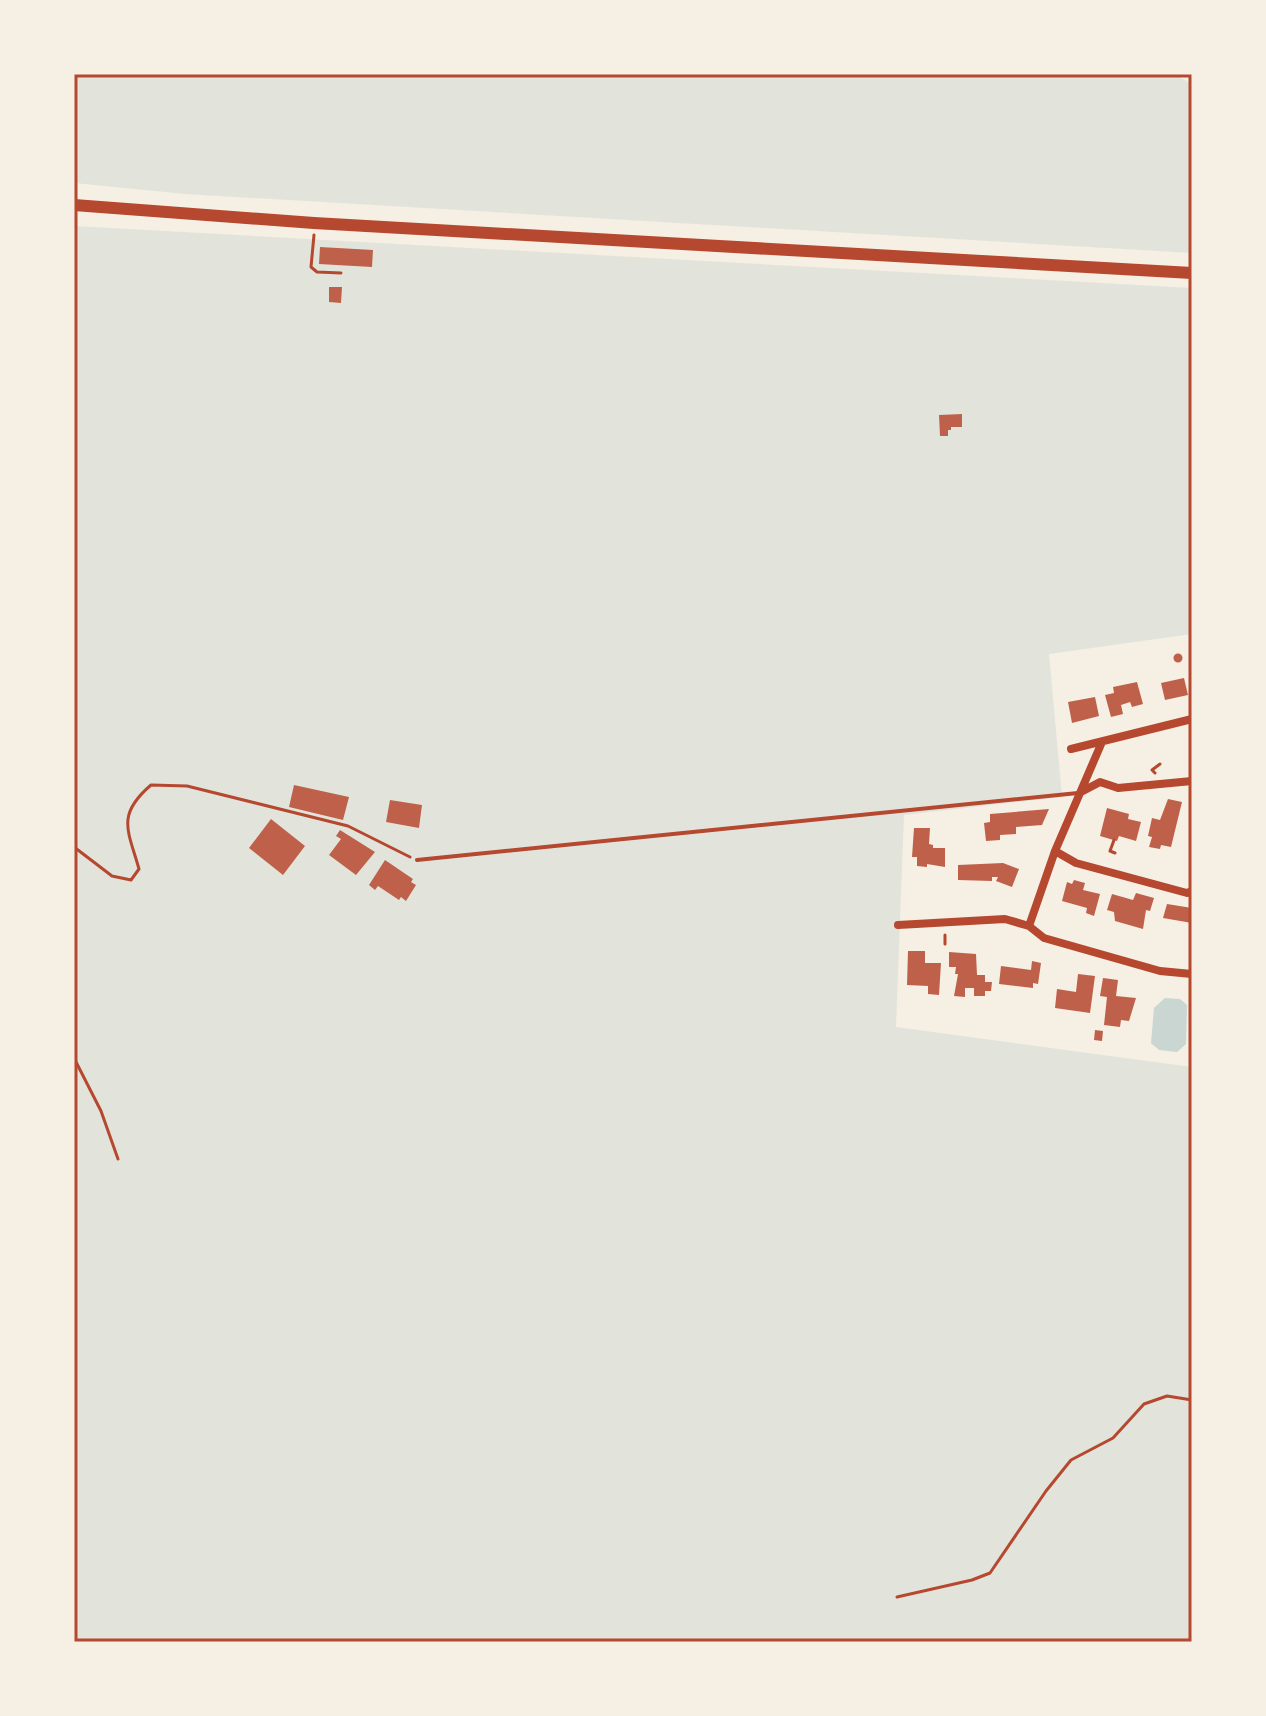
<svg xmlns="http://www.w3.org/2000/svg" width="1266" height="1716" viewBox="0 0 1266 1716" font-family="Signika,sans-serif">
	<rect width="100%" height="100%" fill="#f6efe4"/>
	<path fill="#e2e4dc" d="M 74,74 L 1174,74 L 1192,84 L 1192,253 L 185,194 L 74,183 Z
		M 74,226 L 1192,288 L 1192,634 L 1049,654 L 1062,797 L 904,815 L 896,1027 L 1192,1067 L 1192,1642 L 74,1642 Z"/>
	<path fill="#c9d6d2" d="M 1165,998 L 1180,999 L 1187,1005 L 1186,1044 L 1177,1052 L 1159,1050 L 1151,1043 L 1154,1008 Z"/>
	<path fill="#bf614a" d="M 320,247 L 373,250 L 372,267 L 319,264 Z
		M 329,287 L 342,287 L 341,303 L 329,302 Z
		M 962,414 L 962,427 L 951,427 L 951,430 L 948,430 L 948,436 L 940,436 L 939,415 Z
		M1173.5 658a4.5 4.5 0 1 1 9 0a4.5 4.5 0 1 1-9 0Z
		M 1184,678 L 1188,695 L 1165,700 L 1161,683 Z
		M 1137,682 L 1143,704 L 1132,707 L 1130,702 L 1121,705 L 1123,714 L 1111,717 L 1105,695 L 1114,693 L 1113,687 Z
		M 1095,697 L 1099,716 L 1072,723 L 1068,702 Z
		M 294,785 L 349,797 L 343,820 L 289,807 Z
		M 1168,799 L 1182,802 L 1171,847 L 1161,845 L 1160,849 L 1149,847 L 1152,837 L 1148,836 L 1152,818 L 1160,820 Z
		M 390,800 L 422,805 L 419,828 L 386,822 Z
		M 1107,808 L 1129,814 L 1128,819 L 1141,822 L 1136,841 L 1119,836 L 1117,841 L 1100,836 Z
		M 1049,809 L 1042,825 L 1016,827 L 1016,834 L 1000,835 L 1000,840 L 986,841 L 984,823 L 990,822 L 990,814 Z
		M 271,819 L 305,846 L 283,875 L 249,848 Z
		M 914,828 L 930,828 L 929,844 L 933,845 L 933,848 L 945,848 L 945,867 L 927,864 L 927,867 L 917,866 L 917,857 L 912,857 Z
		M 340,830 L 375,852 L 356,875 L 329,855 L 341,839 L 336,836 Z
		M 385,860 L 413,879 L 411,882 L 416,885 L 406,901 L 401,897 L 399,900 L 378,886 L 375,890 L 369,885 Z
		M 1003,863 L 1019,869 L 1012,887 L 996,881 L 998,877 L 992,877 L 992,881 L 958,880 L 958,865 Z
		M 1074,880 L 1085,883 L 1083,890 L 1100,894 L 1094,916 L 1086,913 L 1087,908 L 1062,901 L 1067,882 L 1072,884 Z
		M 1136,893 L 1154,898 L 1150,911 L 1146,910 L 1143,929 L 1115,921 L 1114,912 L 1107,910 L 1112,894 L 1133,900 Z
		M 1167,904 L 1192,908 L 1192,923 L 1163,918 Z
		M 908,951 L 925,951 L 925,963 L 941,963 L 939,995 L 928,994 L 928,986 L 907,985 Z
		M 949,952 L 976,954 L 977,975 L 985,975 L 985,982 L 992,982 L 991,991 L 985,991 L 985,996 L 974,996 L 974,988 L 965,988 L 965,997 L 954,996 L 958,974 L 955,974 L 956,967 L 949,967 Z
		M 1032,961 L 1041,963 L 1038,984 L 1033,983 L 1033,988 L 999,984 L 1001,966 L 1031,970 Z
		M 1078,974 L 1095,976 L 1090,1013 L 1055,1008 L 1057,989 L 1076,992 Z
		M 1103,978 L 1118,980 L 1116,996 L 1136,998 L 1129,1021 L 1121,1020 L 1120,1027 L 1104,1025 L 1107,997 L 1100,996 Z
		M 1095,1030 L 1103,1031 L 1102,1041 L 1094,1040 Z"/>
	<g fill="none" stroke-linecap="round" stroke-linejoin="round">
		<path stroke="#b5482f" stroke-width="3" d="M 314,235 L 311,267 L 317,272 L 341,273
			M 1155,773 L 1152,770 L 1160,764
			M 1114,840 L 1110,851 L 1115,853
			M 74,847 L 112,876 L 131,880 L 139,869 C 128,830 116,815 151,785 L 187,786 L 348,826 L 410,857
			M 945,935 L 945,944
			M 74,1058 L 101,1111 L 118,1159
			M 897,1597 L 972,1580 L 990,1573 L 1046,1491 L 1071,1460 L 1113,1438 L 1144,1404 L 1167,1396 L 1192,1400"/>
		<path stroke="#b5482f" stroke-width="4" d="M 417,860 L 1078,793"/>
		<path stroke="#b5482f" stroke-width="8" d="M 1071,749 L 1192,719
			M 1081,792 L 1100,782 L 1118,788 L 1192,781
			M 1055,851 L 1076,863 L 1187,893 L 1192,891
			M 898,925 L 1005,919 L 1029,926 L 1044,938 L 1160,971 L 1192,974
			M 1029,926 L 1055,851 L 1102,742"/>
		<path stroke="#b5482f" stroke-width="12" d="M 74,205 L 314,223 L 1192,273"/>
	</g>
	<rect width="1266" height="1716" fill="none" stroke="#f6efe4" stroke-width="152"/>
	<rect x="76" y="76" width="1114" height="1564" fill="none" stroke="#b5482f" stroke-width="3"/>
</svg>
